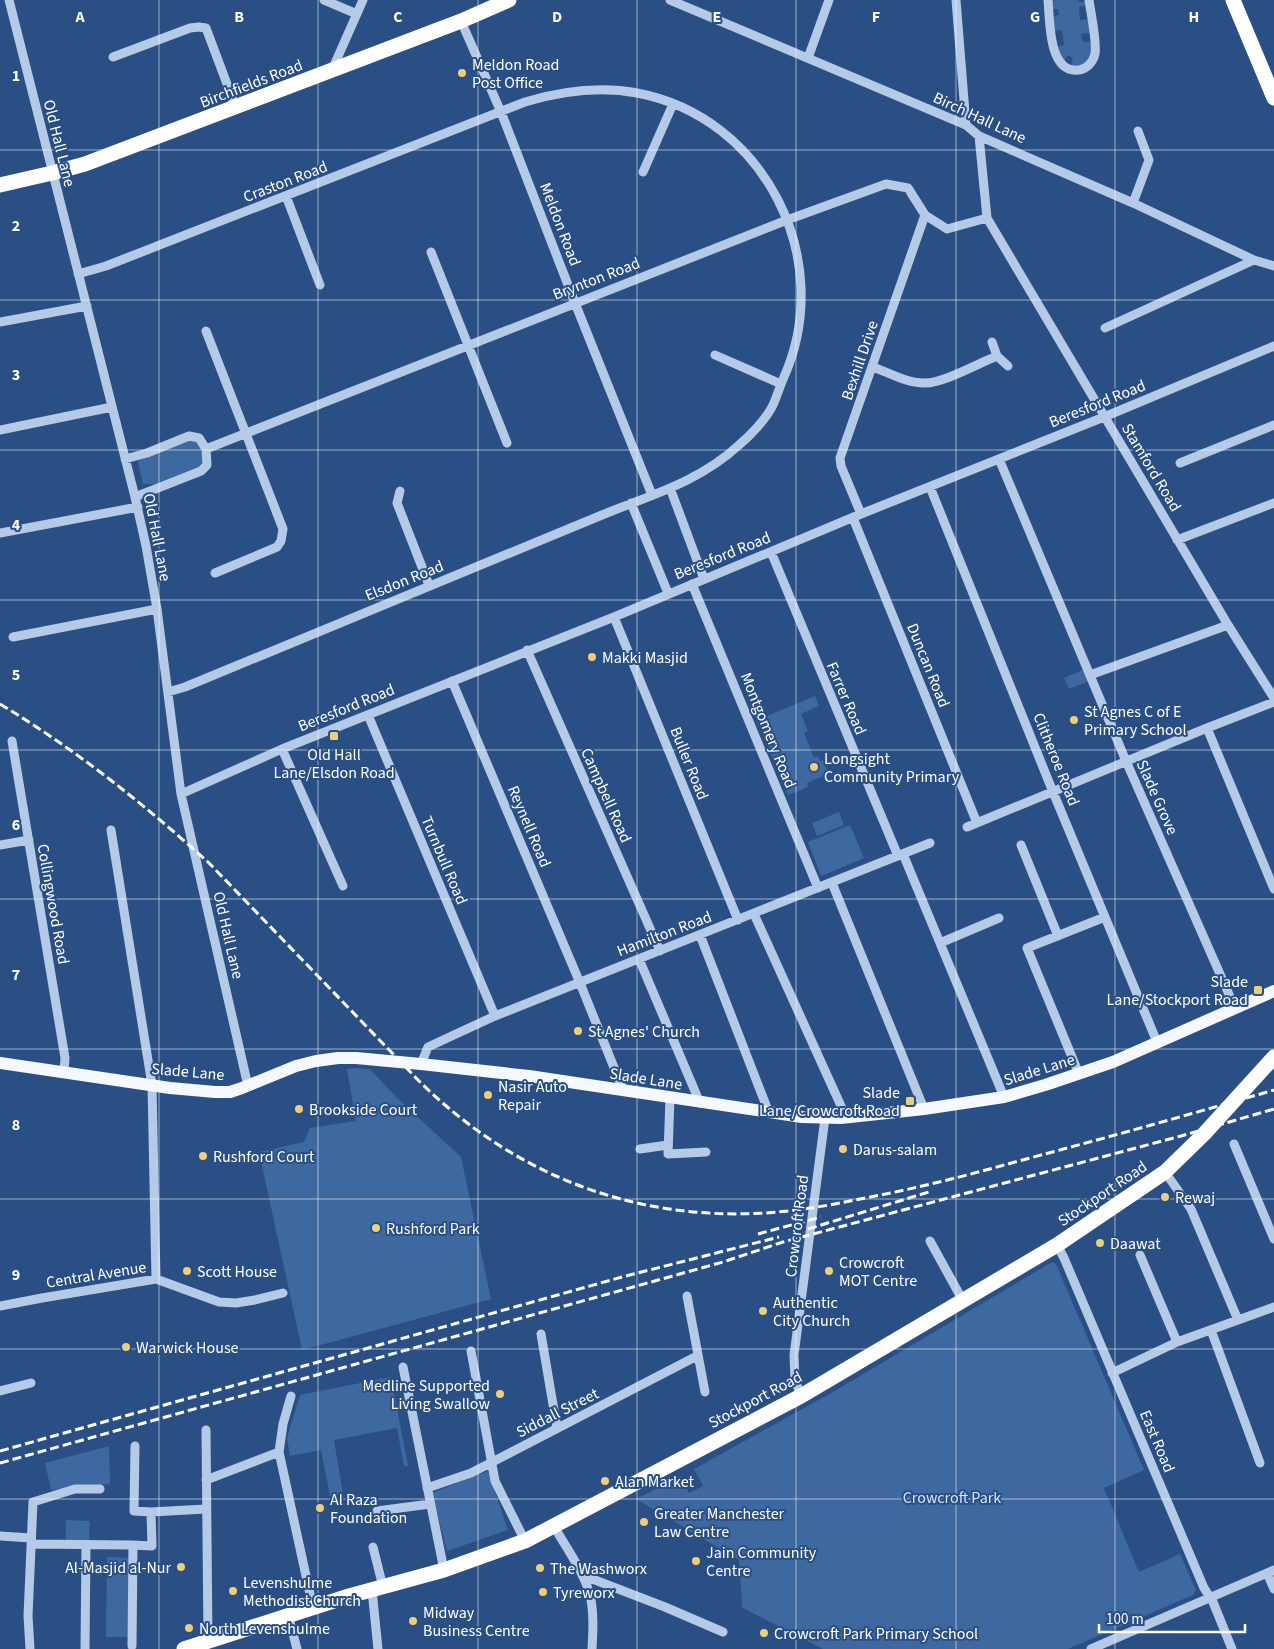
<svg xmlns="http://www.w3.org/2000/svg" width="1274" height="1649" viewBox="0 0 1274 1649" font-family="'Source Sans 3',sans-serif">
	<rect width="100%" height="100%" fill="#2a4f84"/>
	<path fill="#3e68a0" d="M 1058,0 L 1078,0 L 1079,2 L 1086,2 L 1087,5 L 1079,7 L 1080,20 L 1089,19 L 1090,33 L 1081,34 L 1083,42 L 1091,42 L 1092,52 L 1089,60 C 1083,64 1078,68 1071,65 L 1073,58 L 1068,55 L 1064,61 L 1056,47 L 1064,45 L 1062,30 L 1053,31 L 1051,17 L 1059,15 L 1058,9 L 1051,9 L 1050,1 Z
		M 190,439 L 199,443 L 204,461 L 201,466 L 154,484 L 143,484 L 138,462 L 139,460 Z
		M 1085,669 L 1089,681 L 1069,689 L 1064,678 Z
		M 815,696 L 819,706 L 801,714 L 808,731 L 804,733 L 814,758 L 818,756 L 820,761 L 823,760 L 829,774 L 807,783 L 808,787 L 788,795 L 757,720 Z
		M 839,812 L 844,825 L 817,836 L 812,823 Z
		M 850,825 L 864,858 L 821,876 L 808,842 Z
		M 354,1068 L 370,1069 L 397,1098 L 461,1157 L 491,1299 L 302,1350 L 259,1152 L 304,1142 L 310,1128 L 356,1121 L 347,1069 Z
		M 1052,1262 L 1056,1264 L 1144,1470 L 1104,1488 L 1139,1572 L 1180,1554 L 1196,1590 L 1193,1595 L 1068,1649 L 823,1649 L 741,1607 L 742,1603 L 739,1560 L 636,1499 L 681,1476 L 689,1493 L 703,1486 L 694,1469 L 833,1392 Z
		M 391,1377 L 408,1466 L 404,1466 L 397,1428 L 334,1440 L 343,1494 L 330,1496 L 321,1450 L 290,1456 L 287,1438 L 300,1395 Z
		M 109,1446 L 110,1484 L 51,1490 L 45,1463 Z
		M 488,1471 L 508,1530 L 447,1551 L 432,1493 Z
		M 66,1520 L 90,1521 L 89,1541 L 66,1540 Z
		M 107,1557 L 129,1558 L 128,1637 L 106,1637 Z"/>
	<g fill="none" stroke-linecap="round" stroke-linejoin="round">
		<path stroke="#b4cae7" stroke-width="9" d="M 9,0 L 135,497 L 146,546 L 157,609 L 181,794 L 248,1086
			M 324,0 L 357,14
			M 670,0 L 966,125 L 979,136 L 1133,203 L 1254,260 L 1274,266
			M 956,0 L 966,125
			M 1048,0 C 1050,20 1048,74 1079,70 C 1087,69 1093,62 1095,54 C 1097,42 1091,14 1089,0
			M 461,21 L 501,112 L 575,303 L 652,495
			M 113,57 L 190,28 L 199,27 L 206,28 L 236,108
			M 808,58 L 829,0
			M 332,70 L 363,0
			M 979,136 L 987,218 L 1228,625 L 1274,698
			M 643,172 L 673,104
			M 286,196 L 320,285
			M 1133,203 L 1149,160 L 1138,131
			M 431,252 L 507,443
			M 78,274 L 106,266 L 525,102 C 562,91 599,86 637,93 C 765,117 836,260 784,377 C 780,386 777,396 773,405 C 767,418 750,436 739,445 C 699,482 651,495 602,515 L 185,687 L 168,692
			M 0,322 L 87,306
			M 1105,328 L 1254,260
			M 206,331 L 283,529 L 281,541 L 277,547 L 215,573
			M 992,342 L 997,356 L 1008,366
			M 715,355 L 781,384
			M 873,367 C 889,373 907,383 924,383 C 942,384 979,363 997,356
			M 0,430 L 112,407
			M 206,449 L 787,220 L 886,184 L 908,188 L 925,215 L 947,229 L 987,218
			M 125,459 L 147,453 L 189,436 L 199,438 L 206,449 L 207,465 L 201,471 L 135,497
			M 999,459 L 1126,761 L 1235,1008
			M 1180,463 L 1274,425
			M 930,487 L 1053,792 L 1157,1042
			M 670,488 L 704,579
			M 400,491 L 397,503 L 429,585
			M 631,503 L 668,593
			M 861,514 L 841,466 L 840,458 L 925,215
			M 853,518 L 977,823
			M 0,533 L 138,507
			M 1177,540 L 1274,503
			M 771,552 L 898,856
			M 692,584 L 818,888
			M 614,617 L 738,920
			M 13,637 L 157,609
			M 527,650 L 660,951
			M 1090,675 L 1228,625
			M 452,681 L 580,983 L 623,1090
			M 368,715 L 495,1016
			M 1207,728 L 1274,889
			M 12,741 L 65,1058 L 64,1072
			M 282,749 L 343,886
			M 181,794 L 282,749 L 614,617 L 861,514 L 1104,417 L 1274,346
			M 967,827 L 1207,728 L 1274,702
			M 111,830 L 152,1085 L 156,1279
			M 0,845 L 29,840
			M 1021,845 L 1058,936
			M 903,854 L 1004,1097
			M 832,883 L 924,1109
			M 754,914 L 846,1117
			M 700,935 L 769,1113
			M 940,943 L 999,918
			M 639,959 L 700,1103
			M 421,1064 L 428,1047 L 495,1016 L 930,843
			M 1079,1074 L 1027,948 L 1105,917
			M 670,1098 L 668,1154 L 706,1152
			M 1234,1144 L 1274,1239
			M 640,1149 L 668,1145
			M 1165,1172 L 1191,1209 L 1238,1320
			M 930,1241 L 962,1299
			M 1057,1245 L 1064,1258 L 1204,1588 L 1213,1602 L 1232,1649
			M 1140,1255 L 1177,1342
			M 687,1296 L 705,1392
			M 0,1306 L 42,1298 L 156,1279 L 219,1302 L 236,1303 L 255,1300 L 283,1293
			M 1211,1330 L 1260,1463
			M 541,1334 L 557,1428
			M 471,1351 L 495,1481 L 525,1541
			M 403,1367 L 444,1570
			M 1112,1373 L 1177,1342 L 1274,1307
			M 0,1391 L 31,1383
			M 291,1396 L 283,1424 L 279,1452 L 313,1608
			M 801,1396 L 795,1380 L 794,1355 L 825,1118
			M 206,1430 L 208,1641
			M 206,1480 L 279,1452
			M 427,1488 L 471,1473 L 697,1356
			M 377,1511 L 430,1504
			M 151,1512 L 206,1509
			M 554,1526 C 566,1548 583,1570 590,1595 C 594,1612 593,1631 592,1649
			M 0,1536 L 31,1538
			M 31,1544 L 133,1545
			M 373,1547 L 383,1587
			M 1267,1573 L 1274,1589
			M 582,1575 L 665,1607 L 723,1632
			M 372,1590 L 378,1649
			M 288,1615 L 297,1649
			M 132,1646 L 133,1545 L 152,1546 L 151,1512 L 134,1511 L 135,1446
			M 30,1649 L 28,1616 L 33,1502 L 75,1489 L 100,1489
			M 85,1649 L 86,1545
			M 1091,1649 L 1274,1570"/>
		<path stroke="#f5f8fe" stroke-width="12" d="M 0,1063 L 170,1088 L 215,1092 L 230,1092 L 242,1088 L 296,1066 L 316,1061 L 338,1058 L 356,1058 L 421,1064 L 529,1076 L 802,1117 L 841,1118 L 924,1109 L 1004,1097 L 1045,1085 L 1113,1062 L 1274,991"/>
		<path stroke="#fff" stroke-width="15" d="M 1233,0 L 1274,98
			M 0,185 L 52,173 L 85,164 L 461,21 L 509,0
			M 184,1649 L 349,1596 L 444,1570 L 525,1541 L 801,1396 L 1057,1245 L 1165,1172 L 1204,1134 L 1274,1057"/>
		<path stroke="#fff" stroke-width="3" stroke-dasharray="9 4" stroke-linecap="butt" d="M 0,704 C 75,749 144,804 209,863 L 419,1081 C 513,1174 632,1221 765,1213 C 796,1211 826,1206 855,1200 C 909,1190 962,1177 1015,1162 C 1102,1139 1188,1115 1274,1090
			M 808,1229 L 932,1191
			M 758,1234 L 821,1217
			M 0,1451 L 622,1277 L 779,1237
			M 0,1463 L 723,1262 L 783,1242 L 1181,1136 L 1274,1109"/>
	</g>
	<path fill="none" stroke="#fff" stroke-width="1" stroke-opacity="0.55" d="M 159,0 L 159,1649M 318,0 L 318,1649M 478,0 L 478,1649M 637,0 L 637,1649M 796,0 L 796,1649M 956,0 L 956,1649M 1115,0 L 1115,1649M 0,150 L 1274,150M 0,300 L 1274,300M 0,450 L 1274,450M 0,600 L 1274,600M 0,750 L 1274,750M 0,899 L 1274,899M 0,1049 L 1274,1049M 0,1199 L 1274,1199M 0,1349 L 1274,1349M 0,1499 L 1274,1499"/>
	<g fill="#edce7b" stroke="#2a4f84" stroke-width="2">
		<circle cx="462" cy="73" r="5"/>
		<circle cx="592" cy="657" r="5"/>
		<circle cx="1074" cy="720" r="5"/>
		<rect x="329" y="731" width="10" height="10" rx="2.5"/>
		<circle cx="814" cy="767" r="5"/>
		<rect x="1253" y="985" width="10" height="10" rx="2.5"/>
		<circle cx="578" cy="1031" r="5"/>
		<circle cx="488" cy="1095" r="5"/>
		<rect x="905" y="1096" width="10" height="10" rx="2.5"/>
		<circle cx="299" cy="1109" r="5"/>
		<circle cx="843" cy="1149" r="5"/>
		<circle cx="203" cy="1156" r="5"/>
		<circle cx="1165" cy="1197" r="5"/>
		<circle cx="376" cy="1228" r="5"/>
		<circle cx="1100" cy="1243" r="5"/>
		<circle cx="187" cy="1271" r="5"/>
		<circle cx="829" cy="1271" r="5"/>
		<circle cx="763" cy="1311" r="5"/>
		<circle cx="126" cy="1347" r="5"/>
		<circle cx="500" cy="1394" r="5"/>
		<circle cx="605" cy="1481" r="5"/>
		<circle cx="320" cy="1508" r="5"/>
		<circle cx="644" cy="1522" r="5"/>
		<circle cx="696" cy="1561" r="5"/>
		<circle cx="181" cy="1567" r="5"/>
		<circle cx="540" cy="1568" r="5"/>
		<circle cx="233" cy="1591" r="5"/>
		<circle cx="543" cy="1592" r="5"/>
		<circle cx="413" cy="1621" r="5"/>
		<circle cx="189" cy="1628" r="5"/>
		<circle cx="764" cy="1633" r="5"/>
	</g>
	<g text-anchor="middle" stroke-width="4" stroke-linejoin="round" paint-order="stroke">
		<g font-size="16" fill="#fff" stroke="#2a4f84" text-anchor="start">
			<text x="472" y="70">Meldon Road<tspan x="472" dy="18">Post Office</tspan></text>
			<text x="602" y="663">Makki Masjid</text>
			<text x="1084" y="717">St Agnes C of E<tspan x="1084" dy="18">Primary School</tspan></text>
			<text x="334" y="760" text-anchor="middle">Old Hall<tspan x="334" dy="18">Lane/Elsdon Road</tspan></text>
			<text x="824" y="764">Longsight<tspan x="824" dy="18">Community Primary</tspan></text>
			<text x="1248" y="987" text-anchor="end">Slade<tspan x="1248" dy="18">Lane/Stockport Road</tspan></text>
			<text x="588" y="1037">St Agnes' Church</text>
			<text x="498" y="1092">Nasir Auto<tspan x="498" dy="18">Repair</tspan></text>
			<text x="900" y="1098" text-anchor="end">Slade<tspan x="900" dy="18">Lane/Crowcroft Road</tspan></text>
			<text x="309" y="1115">Brookside Court</text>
			<text x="853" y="1155">Darus-salam</text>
			<text x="213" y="1162">Rushford Court</text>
			<text x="1175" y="1203">Rewaj</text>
			<text x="386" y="1234">Rushford Park</text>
			<text x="1110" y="1249">Daawat</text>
			<text x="839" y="1268">Crowcroft<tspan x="839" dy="18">MOT Centre</tspan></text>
			<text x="197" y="1277">Scott House</text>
			<text x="773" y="1308">Authentic<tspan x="773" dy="18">City Church</tspan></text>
			<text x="136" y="1353">Warwick House</text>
			<text x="490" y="1391" text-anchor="end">Medline Supported<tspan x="490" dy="18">Living Swallow</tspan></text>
			<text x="615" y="1487">Alan Market</text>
			<text x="330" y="1505">Al Raza<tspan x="330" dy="18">Foundation</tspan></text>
			<text x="654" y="1519">Greater Manchester<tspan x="654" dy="18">Law Centre</tspan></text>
			<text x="706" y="1558">Jain Community<tspan x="706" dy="18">Centre</tspan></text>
			<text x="171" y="1573" text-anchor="end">Al-Masjid al-Nur</text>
			<text x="550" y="1574">The Washworx</text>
			<text x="243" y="1588">Levenshulme<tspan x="243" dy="18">Methodist Church</tspan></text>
			<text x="553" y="1598">Tyreworx</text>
			<text x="423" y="1618">Midway<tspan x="423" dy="18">Business Centre</tspan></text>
			<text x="199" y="1634">North Levenshulme</text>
			<text x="774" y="1639">Crowcroft Park Primary School</text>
		</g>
		<g font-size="16" fill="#fff" stroke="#2a4f84">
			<text transform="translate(251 83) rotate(-21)" y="6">Birchfields Road</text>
			<text transform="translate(980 117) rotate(25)" y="6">Birch Hall Lane</text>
			<text transform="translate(60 143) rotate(76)" y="6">Old Hall Lane</text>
			<text transform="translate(285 181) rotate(-21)" y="6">Craston Road</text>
			<text transform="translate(561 224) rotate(69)" y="6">Meldon Road</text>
			<text transform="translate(596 278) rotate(-21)" y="6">Brynton Road</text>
			<text transform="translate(859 360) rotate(-71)" y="6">Bexhill Drive</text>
			<text transform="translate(1097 403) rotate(-22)" y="6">Beresford Road</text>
			<text transform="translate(1152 467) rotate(59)" y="6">Stamford Road</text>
			<text transform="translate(158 537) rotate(79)" y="6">Old Hall Lane</text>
			<text transform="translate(722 555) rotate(-22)" y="6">Beresford Road</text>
			<text transform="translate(404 580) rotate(-22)" y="6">Elsdon Road</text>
			<text transform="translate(929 665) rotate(68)" y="6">Duncan Road</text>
			<text transform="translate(847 698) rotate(67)" y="6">Farrer Road</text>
			<text transform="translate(346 707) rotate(-22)" y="6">Beresford Road</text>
			<text transform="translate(769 730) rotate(68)" y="6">Montgomery Road</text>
			<text transform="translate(1057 759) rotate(68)" y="6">Clitheroe Road</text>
			<text transform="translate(690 763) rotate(68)" y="6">Buller Road</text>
			<text transform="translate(607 795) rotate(66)" y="6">Campbell Road</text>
			<text transform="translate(1158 797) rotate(66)" y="6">Slade Grove</text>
			<text transform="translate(530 826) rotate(67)" y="6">Reynell Road</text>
			<text transform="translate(445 860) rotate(67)" y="6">Turnbull Road</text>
			<text transform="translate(54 904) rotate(80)" y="6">Collingwood Road</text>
			<text transform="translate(664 933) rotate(-21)" y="6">Hamilton Road</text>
			<text transform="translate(229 935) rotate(77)" y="6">Old Hall Lane</text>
			<text transform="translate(1039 1069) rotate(-17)" y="6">Slade Lane</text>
			<text transform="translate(188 1071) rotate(5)" y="6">Slade Lane</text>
			<text transform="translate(646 1078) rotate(9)" y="6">Slade Lane</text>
			<text transform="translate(1102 1193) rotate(-34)" y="6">Stockport Road</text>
			<text transform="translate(796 1226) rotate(-83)" y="6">Crowcroft Road</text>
			<text transform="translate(96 1274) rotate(-9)" y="6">Central Avenue</text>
			<text transform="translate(755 1399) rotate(-28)" y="6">Stockport Road</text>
			<text transform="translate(557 1412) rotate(-27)" y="6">Siddall Street</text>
			<text transform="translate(1158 1441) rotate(67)" y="6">East Road</text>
		</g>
		<g font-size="16" fill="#d7e4f5" stroke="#2a4f84">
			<text x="952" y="1503">Crowcroft Park</text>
		</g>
	</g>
	<g font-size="16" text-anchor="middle" font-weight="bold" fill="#fff" stroke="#2a4f84" stroke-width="4" stroke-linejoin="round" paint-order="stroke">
		<text x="80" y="22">A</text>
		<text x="239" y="22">B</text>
		<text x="398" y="22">C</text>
		<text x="557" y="22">D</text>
		<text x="717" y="22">E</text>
		<text x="876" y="22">F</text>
		<text x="1035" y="22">G</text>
		<text x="1194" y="22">H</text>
		<text x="16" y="81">1</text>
		<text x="16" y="231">2</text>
		<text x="16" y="380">3</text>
		<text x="16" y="530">4</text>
		<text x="16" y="680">5</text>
		<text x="16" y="830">6</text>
		<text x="16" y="980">7</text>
		<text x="16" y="1130">8</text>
		<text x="16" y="1280">9</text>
	</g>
	<path d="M1099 1624v8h146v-8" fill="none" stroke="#ffffff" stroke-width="2.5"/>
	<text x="1106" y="1624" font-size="15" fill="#ffffff" stroke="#2a4f84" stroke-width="4" paint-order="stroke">100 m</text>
</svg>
